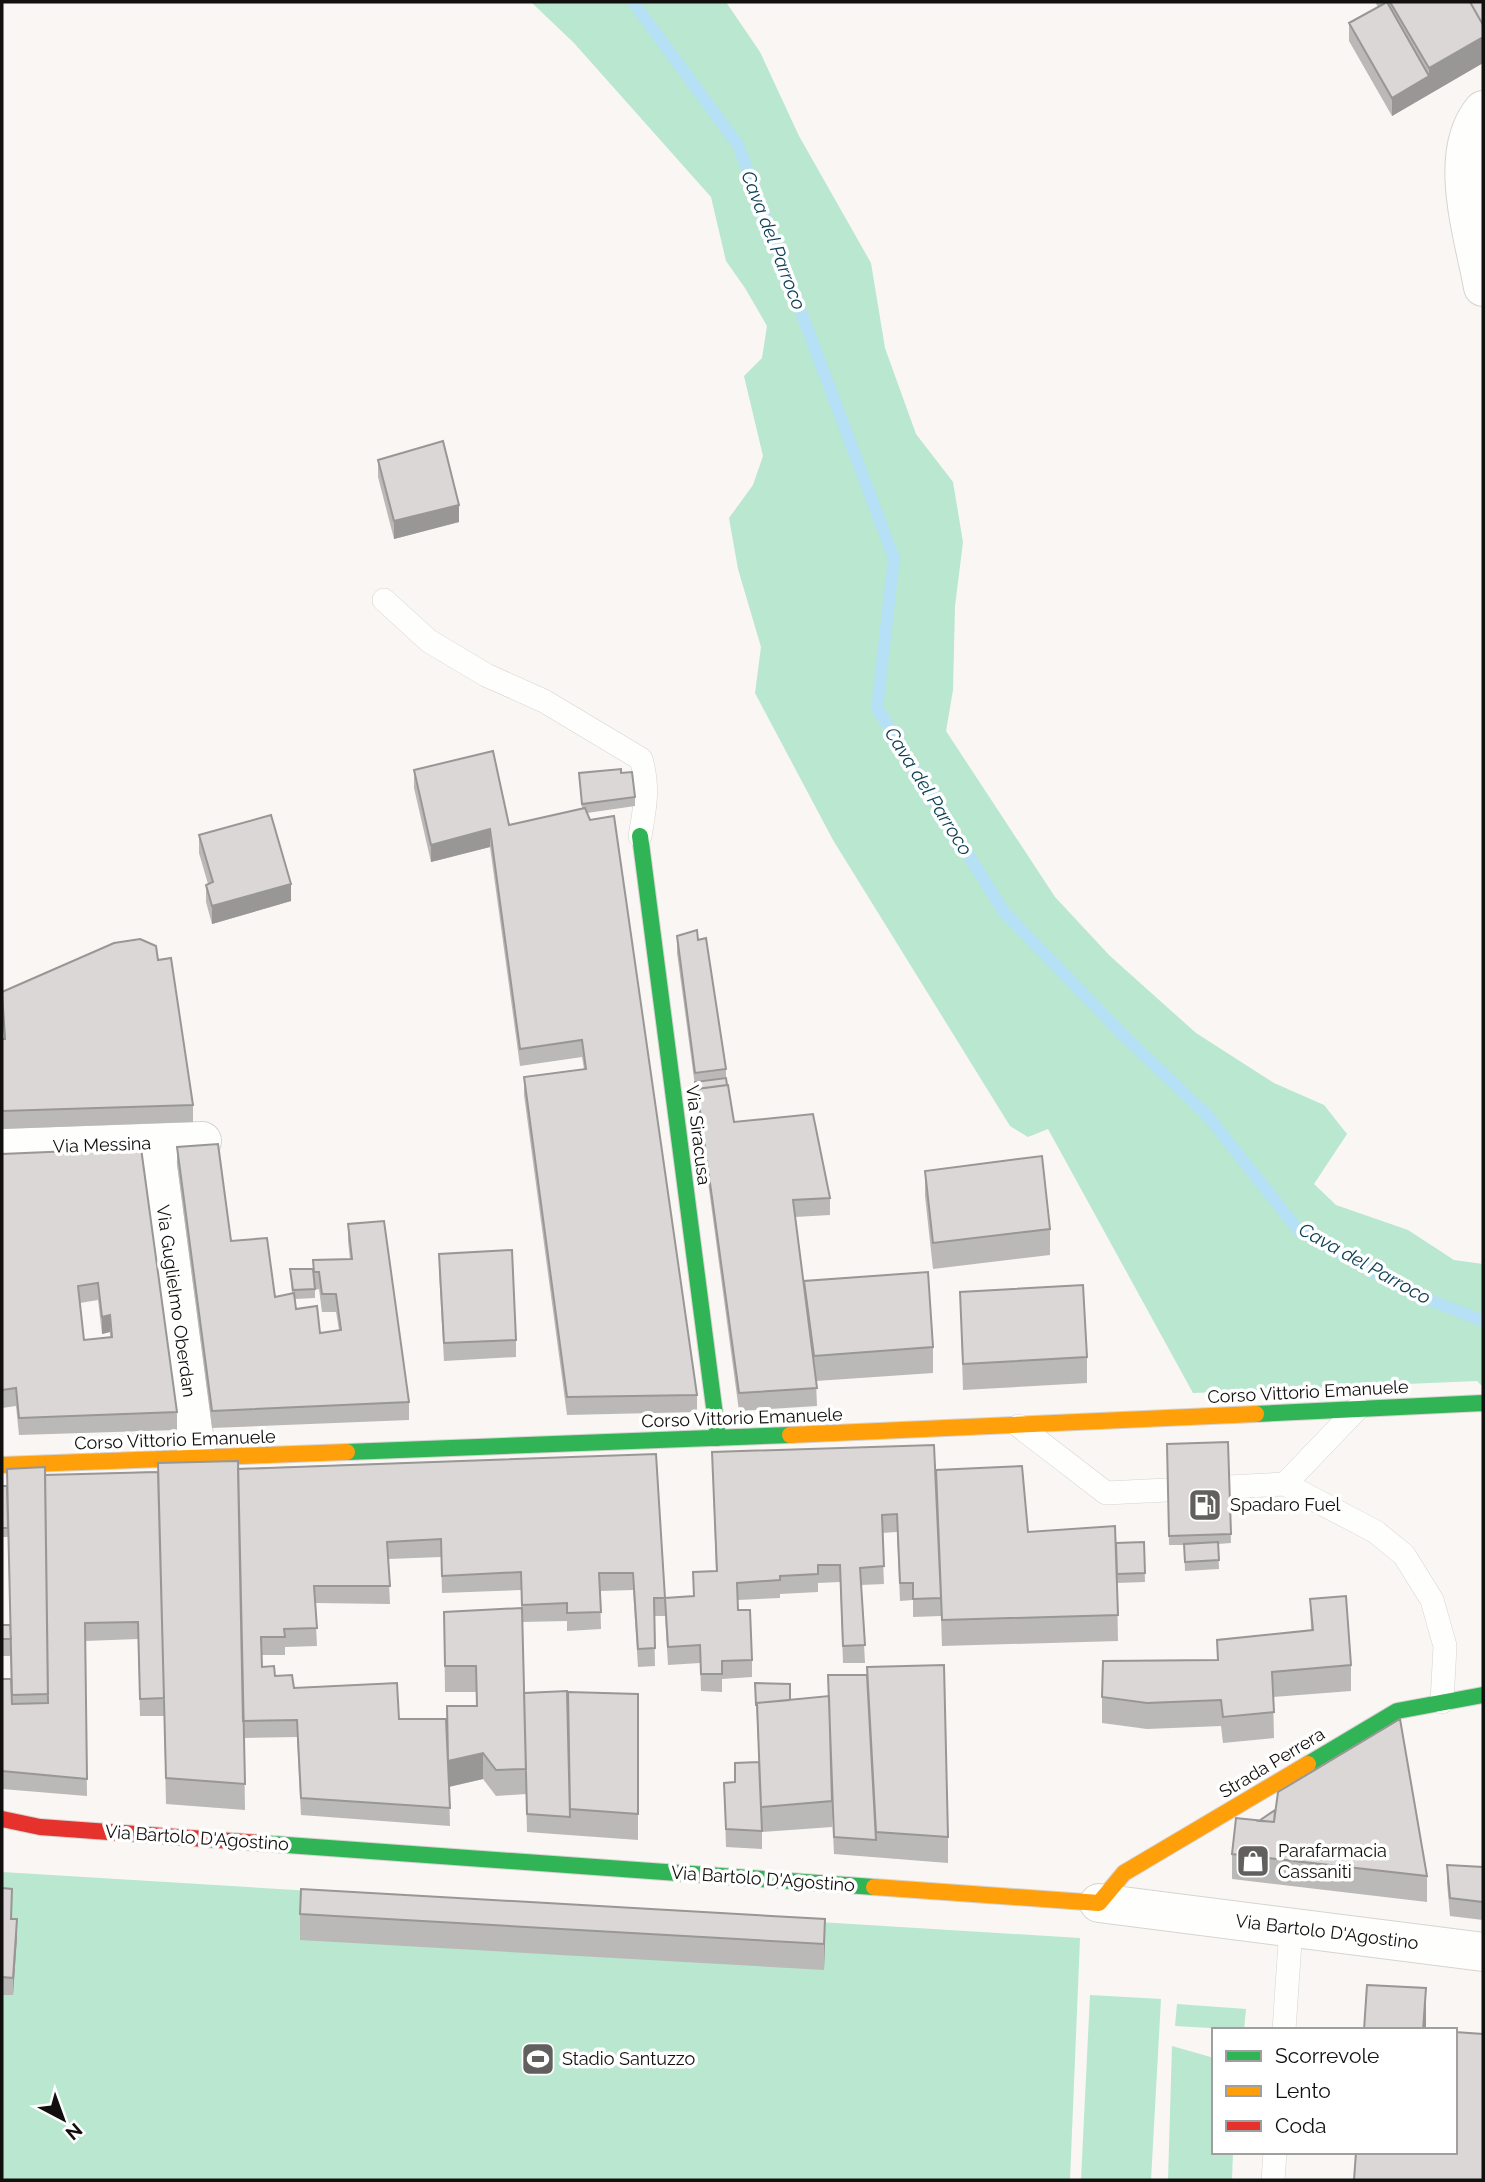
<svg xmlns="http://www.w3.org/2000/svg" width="1485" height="2182" viewBox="0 0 1485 2182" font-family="Raleway,sans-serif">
	<rect width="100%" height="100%" fill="#f9f6f3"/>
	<path fill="#b9e7d0" d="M 531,2 L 726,2 L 760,52 L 799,136 L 871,263 L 885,348 L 916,434 L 953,482 L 963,542 L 955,606 L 953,690 L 946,731 L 1055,897 L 1110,956 L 1196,1033 L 1274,1083 L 1324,1105 L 1347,1134 L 1314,1184 L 1336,1205 L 1408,1230 L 1454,1260 L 1483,1264 L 1483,1387 L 1477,1381 L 1193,1393 L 1048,1129 L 1028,1137 L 1010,1126 L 833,840 L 755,693 L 761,647 L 738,569 L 729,518 L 753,485 L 763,456 L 744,376 L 762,358 L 767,326 L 745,288 L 726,261 L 711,197 L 574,43 Z
		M 2,1872 L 1080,1938 L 1070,2180 L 2,2180 Z
		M 1090,1995 L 1161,1999 L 1151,2180 L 1081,2180 Z
		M 1177,2004 L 1246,2009 L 1244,2030 L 1175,2026 Z
		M 1172,2046 L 1214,2058 L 1214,2152 L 1233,2152 L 1232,2180 L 1168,2180 Z"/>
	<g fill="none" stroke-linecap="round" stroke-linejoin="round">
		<path stroke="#b6e0f6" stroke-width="12" d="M 633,2 L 738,145 L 894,558 L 877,708 L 1004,912 L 1123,1035 L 1207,1115 L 1299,1231 L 1419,1296 L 1483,1321"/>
		<defs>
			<path id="lane" d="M 384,600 L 429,641 L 486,675 L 544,701 L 641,759 C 649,786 645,809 640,836
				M 1019,1426 L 1106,1493 L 1285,1484 L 1358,1408
				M 1285,1484 L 1376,1532 L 1404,1555 L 1432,1600 L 1445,1646 L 1442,1702
				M 1284,2030 L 1291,1928
				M 1273,2180 L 1275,2152"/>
			<path id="street" d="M 1483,110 C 1446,154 1474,236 1483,287
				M 155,1143 L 197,1458
				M 2,1148 L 202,1141
				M 1099,1903 L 1483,1952"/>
			<path id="fast" d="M 640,836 L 718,1438
				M 1256,1414 L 1483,1403
				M 347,1452 L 790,1435
				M 1308,1764 L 1397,1711 L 1483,1695
				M 259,1843 L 874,1887"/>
			<path id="slow" d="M 790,1435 L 1256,1414
				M 2,1465 L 347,1452
				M 874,1887 L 1099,1903 L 1124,1873 L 1308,1764"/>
			<path id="jam" d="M 2,1819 L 40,1827 L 259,1843"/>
		</defs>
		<use href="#lane" stroke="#d6d4d1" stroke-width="24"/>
		<use href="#street" stroke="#d6d4d1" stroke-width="40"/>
		<use href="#fast" stroke="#d6d4d1" stroke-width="18"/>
		<use href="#slow" stroke="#d6d4d1" stroke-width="18"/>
		<use href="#jam" stroke="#d6d4d1" stroke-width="18"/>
		<use href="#lane" stroke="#fefefd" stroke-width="23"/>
		<use href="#street" stroke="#fefefd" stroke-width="38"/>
		<use href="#fast" stroke="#30b455" stroke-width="16"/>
		<use href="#slow" stroke="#ff9f0a" stroke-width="16"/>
		<use href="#jam" stroke="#e5322d" stroke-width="16"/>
	</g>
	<path fill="#bbb9b8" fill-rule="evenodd" d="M 1375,2 L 1483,2 L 1483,63 L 1392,116 L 1349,41 L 1349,23 L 1378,7 Z
		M 378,460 L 459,522 L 394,539 L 378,477 Z
		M 414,770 L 509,825 L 582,808 L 579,773 L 621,773 L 635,797 L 635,806 L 587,813 L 697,1395 L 697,1412 L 567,1415 L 524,1095 L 524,1077 L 584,1069 L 582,1057 L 520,1066 L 490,847 L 431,862 L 414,788 Z
		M 199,835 L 291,901 L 212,924 L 206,902 L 206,885 L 208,884 L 199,853 Z
		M 677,936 L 698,940 L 726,1069 L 726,1078 L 734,1122 L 830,1198 L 830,1215 L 795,1217 L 804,1289 L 933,1347 L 933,1373 L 816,1381 L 817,1406 L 739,1411 L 677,953 Z
		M 158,960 L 193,1105 L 193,1122 L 2,1129 L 2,1039 L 4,1039 L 2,992 Z
		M 177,1147 L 231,1241 L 275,1297 L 292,1294 L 290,1269 L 313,1269 L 313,1260 L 350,1259 L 348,1241 L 348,1224 L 409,1402 L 409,1420 L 212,1428 L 177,1164 ZM 319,1289 L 322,1312 L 336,1312 L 339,1330 L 320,1333 L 296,1309 L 295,1299 L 315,1298 L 315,1290 Z
		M 141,1148 L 177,1412 L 177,1430 L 19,1435 L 16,1406 L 2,1408 L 2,1154 ZM 98,1300 L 102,1334 L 110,1332 L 110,1337 L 84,1340 L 80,1303 Z
		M 925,1171 L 1050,1229 L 1050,1255 L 933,1269 L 925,1196 Z
		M 439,1254 L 516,1340 L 516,1357 L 444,1361 L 439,1271 Z
		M 960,1292 L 1087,1357 L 1087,1383 L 963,1390 Z
		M 1228,1442 L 1231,1543 L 1218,1544 L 1219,1569 L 1185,1571 L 1184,1545 L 1169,1545 L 1167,1444 Z
		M 712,1452 L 936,1484 L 1028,1532 L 1116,1543 L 1144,1542 L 1145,1582 L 1117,1583 L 1118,1641 L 942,1646 L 941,1616 L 913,1617 L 913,1600 L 900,1601 L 897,1532 L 882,1533 L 884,1584 L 861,1585 L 865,1663 L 843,1663 L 840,1582 L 818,1583 L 818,1592 L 780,1594 L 780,1598 L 738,1600 L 738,1610 L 752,1660 L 752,1677 L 722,1679 L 722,1692 L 701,1691 L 700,1663 L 668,1665 L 665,1616 L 654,1616 L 655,1666 L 638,1667 L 633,1590 L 600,1591 L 601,1629 L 567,1631 L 567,1621 L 522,1622 L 524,1693 L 568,1709 L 638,1694 L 638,1840 L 527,1832 L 526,1794 L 496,1796 L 483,1779 L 449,1787 L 450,1826 L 301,1815 L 297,1737 L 244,1738 L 245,1810 L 166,1804 L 164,1714 L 164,1716 L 140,1716 L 138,1639 L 85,1641 L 87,1796 L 2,1789 L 2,1679 L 11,1679 L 10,1656 L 2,1656 L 2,1625 L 10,1625 L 8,1537 L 2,1537 L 2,1486 L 7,1486 L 45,1475 L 656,1454 L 665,1598 L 694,1596 L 693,1572 L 716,1572 ZM 441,1557 L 442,1593 L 521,1590 L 521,1608 L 444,1612 L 445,1692 L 476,1692 L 476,1706 L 446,1719 L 399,1719 L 294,1688 L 262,1667 L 261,1655 L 285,1655 L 285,1647 L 317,1646 L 315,1603 L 390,1604 L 388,1559 Z
		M 1310,1599 L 1351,1665 L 1351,1691 L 1273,1697 L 1274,1738 L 1223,1743 L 1221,1726 L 1147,1729 L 1102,1723 L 1102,1697 L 1217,1660 L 1217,1640 L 1311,1630 Z
		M 828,1675 L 948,1837 L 948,1863 L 834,1854 L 832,1811 L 832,1827 L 762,1832 L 762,1849 L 726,1847 L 724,1783 L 735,1782 L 735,1763 L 759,1762 L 755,1683 L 790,1700 L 828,1696 Z
		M 1232,1854 L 1427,1876 L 1427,1902 L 1232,1879 Z
		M 1447,1865 L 1483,1867 L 1483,1920 L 1450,1916 L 1447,1883 Z
		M 2,1888 L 12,1906 L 12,1919 L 17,1937 L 13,1995 L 2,1995 Z
		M 300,1914 L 825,1919 L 824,1970 L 300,1940 Z"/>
	<path fill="#999696" d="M 1483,37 L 1483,63 L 1392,116 L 1392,98 L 1429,76 L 1429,68 Z
		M 459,505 L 459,522 L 394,539 L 394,521 Z
		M 490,829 L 490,847 L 431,862 L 431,845 Z
		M 291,884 L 291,901 L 212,924 L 212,906 Z
		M 110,1315 L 110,1332 L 102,1334 L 102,1317 Z
		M 483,1753 L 483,1779 L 448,1787 L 448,1761 Z
		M 17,1919 L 17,1937 L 13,1995 L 13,1978 Z
		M 825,1919 L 825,1945 L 824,1970 L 824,1944 Z
		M 1426,1988 L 1426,2030 L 1423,2030 Z"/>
	<path fill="#dad7d6" stroke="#999696" stroke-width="2" fill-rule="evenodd" d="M 1387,2 L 1429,76 L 1392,98 L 1349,23 Z
		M 1390,2 L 1470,2 L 1483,25 L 1483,37 L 1429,68 Z
		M 1470,2 L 1483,2 L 1483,25 Z
		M 443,441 L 459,505 L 394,521 L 378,460 Z
		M 493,751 L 509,825 L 585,808 L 590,820 L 614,816 L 697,1395 L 567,1397 L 524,1077 L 586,1069 L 582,1040 L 520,1049 L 490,829 L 431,845 L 414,770 Z
		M 621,769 L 621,773 L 632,772 L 635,797 L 582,804 L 579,773 Z
		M 271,815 L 291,884 L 212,906 L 206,885 L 213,882 L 199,835 Z
		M 697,930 L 698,940 L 706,938 L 726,1069 L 695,1073 L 677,936 Z
		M 140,939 L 156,946 L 158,960 L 171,958 L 193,1105 L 2,1111 L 2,1039 L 5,1039 L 2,992 L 114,943 Z
		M 726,1078 L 727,1085 L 697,1089 L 697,1097 L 695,1082 Z
		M 728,1085 L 734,1122 L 813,1114 L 830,1198 L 793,1200 L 817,1388 L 739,1393 L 697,1089 Z
		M 218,1144 L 231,1241 L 267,1238 L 275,1297 L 294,1293 L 296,1309 L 317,1306 L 320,1333 L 341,1330 L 336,1294 L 322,1294 L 319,1272 L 314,1272 L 313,1260 L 352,1259 L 348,1224 L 384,1221 L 409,1402 L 212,1411 L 177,1147 Z
		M 141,1148 L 177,1412 L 19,1418 L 16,1388 L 2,1390 L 2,1154 ZM 98,1283 L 102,1317 L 110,1315 L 112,1337 L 84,1340 L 78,1286 Z
		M 1042,1156 L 1050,1229 L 933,1243 L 925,1171 Z
		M 512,1250 L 516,1340 L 444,1343 L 439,1254 Z
		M 290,1269 L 313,1269 L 315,1289 L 293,1290 Z
		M 928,1272 L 933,1347 L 814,1356 L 804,1281 Z
		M 1083,1285 L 1087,1357 L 963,1364 L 960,1292 Z
		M 1228,1442 L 1231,1534 L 1169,1536 L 1167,1444 Z
		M 934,1445 L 941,1598 L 913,1599 L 913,1583 L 900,1583 L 897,1514 L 882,1515 L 884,1566 L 860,1568 L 865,1645 L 843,1646 L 840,1565 L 818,1565 L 818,1574 L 780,1576 L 780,1580 L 737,1583 L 738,1610 L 750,1610 L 752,1660 L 722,1661 L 722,1674 L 701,1674 L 700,1645 L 668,1647 L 665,1598 L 654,1598 L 655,1648 L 638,1649 L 633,1573 L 599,1573 L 601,1612 L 567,1613 L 567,1603 L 522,1605 L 521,1572 L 442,1576 L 441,1539 L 387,1542 L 390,1586 L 314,1586 L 317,1628 L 284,1629 L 285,1637 L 261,1637 L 262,1667 L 274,1666 L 275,1676 L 292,1675 L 294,1688 L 397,1683 L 399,1719 L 446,1719 L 450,1808 L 301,1798 L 297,1720 L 243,1721 L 238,1469 L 656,1454 L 665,1598 L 694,1596 L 693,1572 L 717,1571 L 712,1452 Z
		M 238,1461 L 245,1784 L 166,1778 L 158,1463 Z
		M 1022,1466 L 1028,1532 L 1115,1526 L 1118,1615 L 942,1620 L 936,1470 Z
		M 45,1467 L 48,1694 L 12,1695 L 7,1469 Z
		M 158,1472 L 164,1698 L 140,1699 L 138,1622 L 85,1623 L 87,1779 L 2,1771 L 2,1679 L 11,1679 L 12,1704 L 48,1703 L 45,1475 Z
		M 2,1486 L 7,1486 L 8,1528 L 2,1528 Z
		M 1144,1542 L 1145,1573 L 1117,1574 L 1116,1543 Z
		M 1218,1542 L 1219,1560 L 1185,1562 L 1184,1544 Z
		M 1346,1596 L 1351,1665 L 1272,1672 L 1274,1712 L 1223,1717 L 1221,1700 L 1147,1703 L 1102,1697 L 1103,1661 L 1218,1660 L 1217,1640 L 1313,1630 L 1310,1599 Z
		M 522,1608 L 526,1769 L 496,1770 L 483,1753 L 448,1761 L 447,1706 L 477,1706 L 476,1666 L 445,1666 L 444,1612 Z
		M 2,1625 L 10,1625 L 11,1639 L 2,1639 Z
		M 944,1665 L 948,1837 L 876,1832 L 867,1667 Z
		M 828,1675 L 867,1675 L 876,1840 L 834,1837 Z
		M 755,1683 L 790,1684 L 790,1700 L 757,1703 L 757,1705 L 756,1705 Z
		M 567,1691 L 570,1817 L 527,1814 L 524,1693 Z
		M 568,1692 L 638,1694 L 638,1814 L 570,1809 Z
		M 829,1696 L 832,1801 L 761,1807 L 757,1703 Z
		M 1400,1719 L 1427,1876 L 1232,1854 L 1236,1818 L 1274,1822 L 1278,1792 Z
		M 759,1762 L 762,1831 L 726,1829 L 724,1783 L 735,1782 L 735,1763 Z
		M 1275,1810 L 1274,1822 L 1259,1821 Z
		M 1447,1865 L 1483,1867 L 1483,1902 L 1450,1898 Z
		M 2,1888 L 12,1889 L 11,1919 L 17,1919 L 13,1978 L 2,1977 Z
		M 301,1889 L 825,1919 L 824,1944 L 300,1914 Z
		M 1367,1985 L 1426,1988 L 1423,2030 L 1364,2030 Z
		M 1455,2032 L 1483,2034 L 1483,2180 L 1354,2180 L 1356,2152 L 1455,2152 Z"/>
	<defs>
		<symbol id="fuel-square" viewBox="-11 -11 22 22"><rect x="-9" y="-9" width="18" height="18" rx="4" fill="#62605e" stroke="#fff"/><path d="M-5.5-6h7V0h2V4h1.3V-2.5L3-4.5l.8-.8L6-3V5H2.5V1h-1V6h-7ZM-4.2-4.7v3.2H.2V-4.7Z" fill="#fff"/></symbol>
		<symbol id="shop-square" viewBox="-11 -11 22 22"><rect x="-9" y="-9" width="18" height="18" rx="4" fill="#62605e" stroke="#fff"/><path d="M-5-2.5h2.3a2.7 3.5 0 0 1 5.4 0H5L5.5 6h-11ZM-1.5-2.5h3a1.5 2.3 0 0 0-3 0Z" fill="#fff"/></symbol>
		<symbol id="stadium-square" viewBox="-11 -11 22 22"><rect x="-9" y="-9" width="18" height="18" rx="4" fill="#62605e" stroke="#fff"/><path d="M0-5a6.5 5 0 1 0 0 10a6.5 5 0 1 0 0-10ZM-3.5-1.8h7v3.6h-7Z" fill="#fff"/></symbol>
	</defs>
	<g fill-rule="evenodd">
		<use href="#fuel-square" x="1186" y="1486" width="38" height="38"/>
		<use href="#shop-square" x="1234" y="1842" width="38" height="38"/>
		<use href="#stadium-square" x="519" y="2040" width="38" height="38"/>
	</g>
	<g text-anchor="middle" stroke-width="7" stroke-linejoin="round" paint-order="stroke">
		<g font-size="18" fill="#11100e" stroke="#fff">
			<text transform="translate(698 1135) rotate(83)" y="6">Via Siracusa</text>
			<text transform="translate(102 1145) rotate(-2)" y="6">Via Messina</text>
			<text transform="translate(176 1301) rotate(82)" y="6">Via Guglielmo Oberdan</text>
			<text transform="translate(1308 1392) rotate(-3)" y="6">Corso Vittorio Emanuele</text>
			<text transform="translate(742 1418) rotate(-2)" y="6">Corso Vittorio Emanuele</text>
			<text transform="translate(175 1440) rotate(-2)" y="6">Corso Vittorio Emanuele</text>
			<text transform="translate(1272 1763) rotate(-31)" y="6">Strada Perrera</text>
			<text transform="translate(197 1838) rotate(4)" y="6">Via Bartolo D'Agostino</text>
			<text transform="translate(763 1879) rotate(4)" y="6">Via Bartolo D'Agostino</text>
			<text transform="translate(1327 1932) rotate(7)" y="6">Via Bartolo D'Agostino</text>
		</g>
		<g font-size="18" fill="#11100e" stroke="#fff" text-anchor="start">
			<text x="1230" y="1511">Spadaro Fuel</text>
			<text x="1278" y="1857">Parafarmacia<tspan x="1278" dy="21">Cassaniti</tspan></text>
			<text x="562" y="2065">Stadio Santuzzo</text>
		</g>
		<g font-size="19" font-style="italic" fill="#0e4056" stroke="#fff">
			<text transform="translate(774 240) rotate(69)" y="7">Cava del Parroco</text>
			<text transform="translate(929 791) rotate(58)" y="7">Cava del Parroco</text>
			<text transform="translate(1365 1263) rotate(29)" y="7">Cava del Parroco</text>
		</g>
	</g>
	<rect width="1485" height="2182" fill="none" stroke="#11100e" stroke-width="7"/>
	<rect x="1212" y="2028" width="245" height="126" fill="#ffffff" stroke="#a09f9f" stroke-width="2"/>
	<rect x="1226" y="2051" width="35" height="10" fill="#30b455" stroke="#a09f9f" stroke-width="2"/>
	<text x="1275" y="2063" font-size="21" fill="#11100e">Scorrevole</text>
	<rect x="1226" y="2086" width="35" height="10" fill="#ff9f0a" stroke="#a09f9f" stroke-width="2"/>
	<text x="1275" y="2098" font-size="21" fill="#11100e">Lento</text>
	<rect x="1226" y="2121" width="35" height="10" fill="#e5322d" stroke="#a09f9f" stroke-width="2"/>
	<text x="1275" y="2133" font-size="21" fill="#11100e">Coda</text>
	<g transform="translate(63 2119) rotate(139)" stroke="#ffffff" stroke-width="5" paint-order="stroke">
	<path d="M0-5L12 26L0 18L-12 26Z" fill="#11100e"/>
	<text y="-10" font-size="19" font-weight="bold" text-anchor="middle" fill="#11100e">N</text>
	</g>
</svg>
